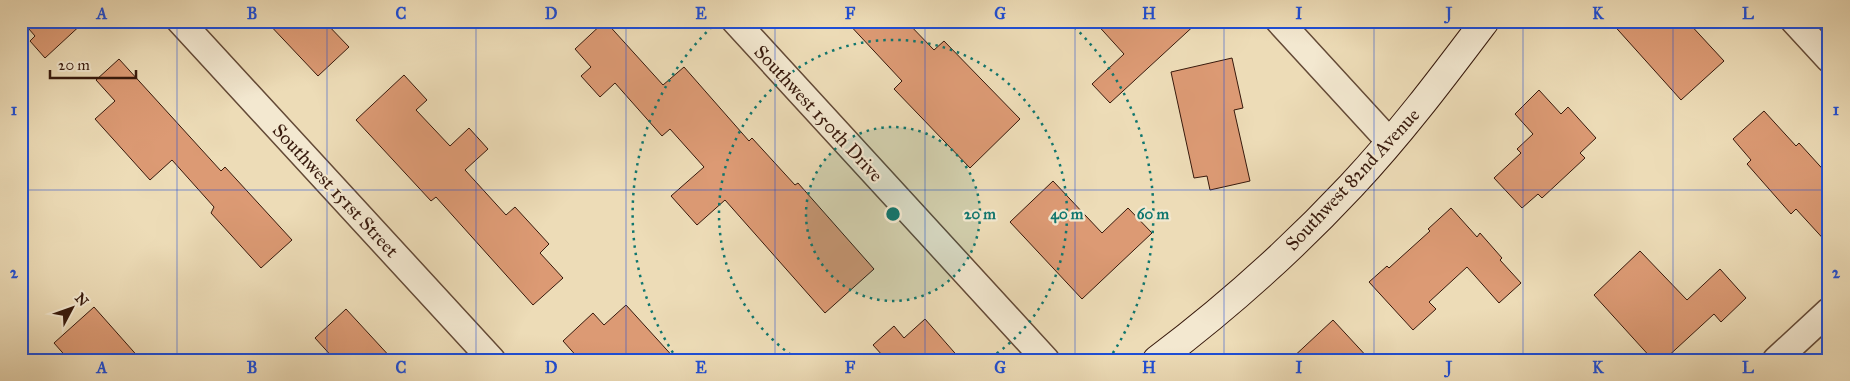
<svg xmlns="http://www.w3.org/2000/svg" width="1850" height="381" viewBox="0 0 1850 381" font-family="'IM FELL Great Primer',serif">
	<rect width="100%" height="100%" fill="#eddcb7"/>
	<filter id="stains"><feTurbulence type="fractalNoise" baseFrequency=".004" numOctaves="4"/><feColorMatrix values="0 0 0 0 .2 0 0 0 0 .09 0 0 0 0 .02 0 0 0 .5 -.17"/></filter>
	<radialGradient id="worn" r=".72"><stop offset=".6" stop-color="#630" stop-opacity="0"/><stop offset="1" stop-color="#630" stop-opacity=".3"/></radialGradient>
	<path fill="#dc9a74" stroke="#37190c" d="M 22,21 L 85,21 L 45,58 L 30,41 L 35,36 Z
		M 266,21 L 324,21 L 349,47 L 318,76 Z
		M 605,21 L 663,85 L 684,67 L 749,141 L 752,138 L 795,185 L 798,183 L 874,269 L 825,313 L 725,200 L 697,225 L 671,196 L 704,167 L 670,129 L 662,136 L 615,83 L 600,97 L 581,76 L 591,67 L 575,49 Z
		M 846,21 L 906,21 L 934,50 L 944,41 L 1020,119 L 970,168 L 894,89 L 902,81 Z
		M 1094,21 L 1199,21 L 1110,103 L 1092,84 L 1124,54 Z
		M 1610,21 L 1687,21 L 1724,61 L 1681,100 Z
		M 1232,58 L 1243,108 L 1234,110 L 1250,181 L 1210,190 L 1207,176 L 1194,178 L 1171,72 Z
		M 119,59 L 221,171 L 225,167 L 292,240 L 261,268 L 211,213 L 214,207 L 172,160 L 150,180 L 95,119 L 115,101 L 96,80 Z
		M 404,75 L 427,100 L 416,110 L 450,146 L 469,128 L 488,149 L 465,170 L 506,215 L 515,207 L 549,244 L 540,253 L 563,278 L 533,305 L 436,197 L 431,201 L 356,120 Z
		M 1539,90 L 1561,114 L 1568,107 L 1596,138 L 1580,153 L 1585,158 L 1542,198 L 1538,194 L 1522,208 L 1494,178 L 1521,153 L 1517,149 L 1533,134 L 1515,114 Z
		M 1764,111 L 1796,146 L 1799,143 L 1829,176 L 1829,245 L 1796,209 L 1791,214 L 1747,164 L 1751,160 L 1733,139 Z
		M 1053,181 L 1102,233 L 1128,208 L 1152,233 L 1082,299 L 1010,222 Z
		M 1451,208 L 1477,237 L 1480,233 L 1502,258 L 1500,260 L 1521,283 L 1499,303 L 1467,267 L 1429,302 L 1436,309 L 1413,330 L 1369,282 L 1387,266 L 1389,268 L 1430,231 L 1428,229 Z
		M 1640,251 L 1687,300 L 1720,269 L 1746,298 L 1721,322 L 1714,314 L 1664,360 L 1653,360 L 1594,295 Z
		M 626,305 L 676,360 L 580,360 L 563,341 L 593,313 L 604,325 Z
		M 94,307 L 141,360 L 69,360 L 54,343 Z
		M 346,309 L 393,360 L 335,360 L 315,338 Z
		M 925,319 L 961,360 L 878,360 L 883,356 L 873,345 L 894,326 L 904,338 Z
		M 1333,320 L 1370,360 L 1290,360 Z"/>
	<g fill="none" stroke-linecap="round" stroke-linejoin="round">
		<defs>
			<path id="street" d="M 180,21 L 492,360
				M 735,21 L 1046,360
				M 1279,21 L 1390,142
				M 1794,21 L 1829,59
				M 1776,360 L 1829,311"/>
			<path id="secondary" d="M 1157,360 C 1226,308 1292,249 1351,186 C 1400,134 1442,78 1485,21"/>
		</defs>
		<use href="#street" stroke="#644a37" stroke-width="29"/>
		<use href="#secondary" stroke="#37190c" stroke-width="30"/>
		<use href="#street" stroke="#f3e8d0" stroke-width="26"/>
		<use href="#secondary" stroke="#f3e8d0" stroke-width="28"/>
	</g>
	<path fill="none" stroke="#1d4ed8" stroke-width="1" stroke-opacity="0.55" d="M 177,21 L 177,360M 327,21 L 327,360M 476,21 L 476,360M 626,21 L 626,360M 775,21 L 775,360M 925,21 L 925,360M 1075,21 L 1075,360M 1224,21 L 1224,360M 1374,21 L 1374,360M 1523,21 L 1523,360M 1673,21 L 1673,360M 21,190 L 1829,190"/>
	<circle cx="893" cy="214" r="87" fill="#0f766e" fill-opacity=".12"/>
	<g fill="none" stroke="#0f766e" stroke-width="2.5" stroke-dasharray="2.5 5">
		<circle cx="893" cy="214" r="87"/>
		<path d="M797 359A174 174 0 1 1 989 359"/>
		<path d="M677 359A260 260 0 0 1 717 22M1069 22A260 260 0 0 1 1109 359"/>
	</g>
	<g text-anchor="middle" stroke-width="4.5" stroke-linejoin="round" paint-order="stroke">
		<g font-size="19" fill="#37190c" stroke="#f3e8d0">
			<text transform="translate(819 113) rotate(47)" y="7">Southwest 150th Drive</text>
			<text transform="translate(1352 179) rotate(-47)" y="7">Southwest 82nd Avenue</text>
			<text transform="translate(336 190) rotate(47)" y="7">Southwest 151st Street</text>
		</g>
	</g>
	<circle cx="893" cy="214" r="8" fill="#0f766e" stroke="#f3e8d0" stroke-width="2.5"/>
	<g font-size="15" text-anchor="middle" font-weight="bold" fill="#0f766e" stroke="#f3e8d0" stroke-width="4.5" stroke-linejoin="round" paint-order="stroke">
		<text x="980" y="219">20 m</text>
		<text x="1067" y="219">40 m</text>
		<text x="1153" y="219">60 m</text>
	</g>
	<rect width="1850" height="381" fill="none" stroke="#eddcb7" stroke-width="55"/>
	<g transform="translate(72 308) rotate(49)" stroke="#f3e8d0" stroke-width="4" paint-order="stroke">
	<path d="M0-4L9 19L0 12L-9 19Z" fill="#37190c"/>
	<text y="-8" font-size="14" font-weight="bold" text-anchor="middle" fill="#37190c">N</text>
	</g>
	<path d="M50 70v8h86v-8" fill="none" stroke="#37190c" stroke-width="2.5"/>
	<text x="58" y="70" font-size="15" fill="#37190c" stroke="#f3e8d0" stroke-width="4" paint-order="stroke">20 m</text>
	<rect x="28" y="28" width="1794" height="326" fill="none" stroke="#1d4ed8" stroke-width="2"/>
	<g font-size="16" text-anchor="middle" font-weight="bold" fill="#1d4ed8">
		<text x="102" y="19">A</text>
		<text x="252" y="19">B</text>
		<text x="401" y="19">C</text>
		<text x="551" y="19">D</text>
		<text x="701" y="19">E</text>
		<text x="850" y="19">F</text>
		<text x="1000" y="19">G</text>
		<text x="1149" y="19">H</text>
		<text x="1299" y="19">I</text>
		<text x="1449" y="19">J</text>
		<text x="1598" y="19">K</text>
		<text x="1748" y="19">L</text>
		<text x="14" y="115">1</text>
		<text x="1836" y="115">1</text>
		<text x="14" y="278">2</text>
		<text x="1836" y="278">2</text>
		<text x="102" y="373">A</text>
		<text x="252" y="373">B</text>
		<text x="401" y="373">C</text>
		<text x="551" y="373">D</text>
		<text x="701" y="373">E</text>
		<text x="850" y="373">F</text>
		<text x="1000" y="373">G</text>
		<text x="1149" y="373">H</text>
		<text x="1299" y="373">I</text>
		<text x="1449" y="373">J</text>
		<text x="1598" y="373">K</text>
		<text x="1748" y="373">L</text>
	</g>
	<rect width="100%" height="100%" filter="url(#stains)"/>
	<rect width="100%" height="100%" fill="url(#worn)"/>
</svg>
